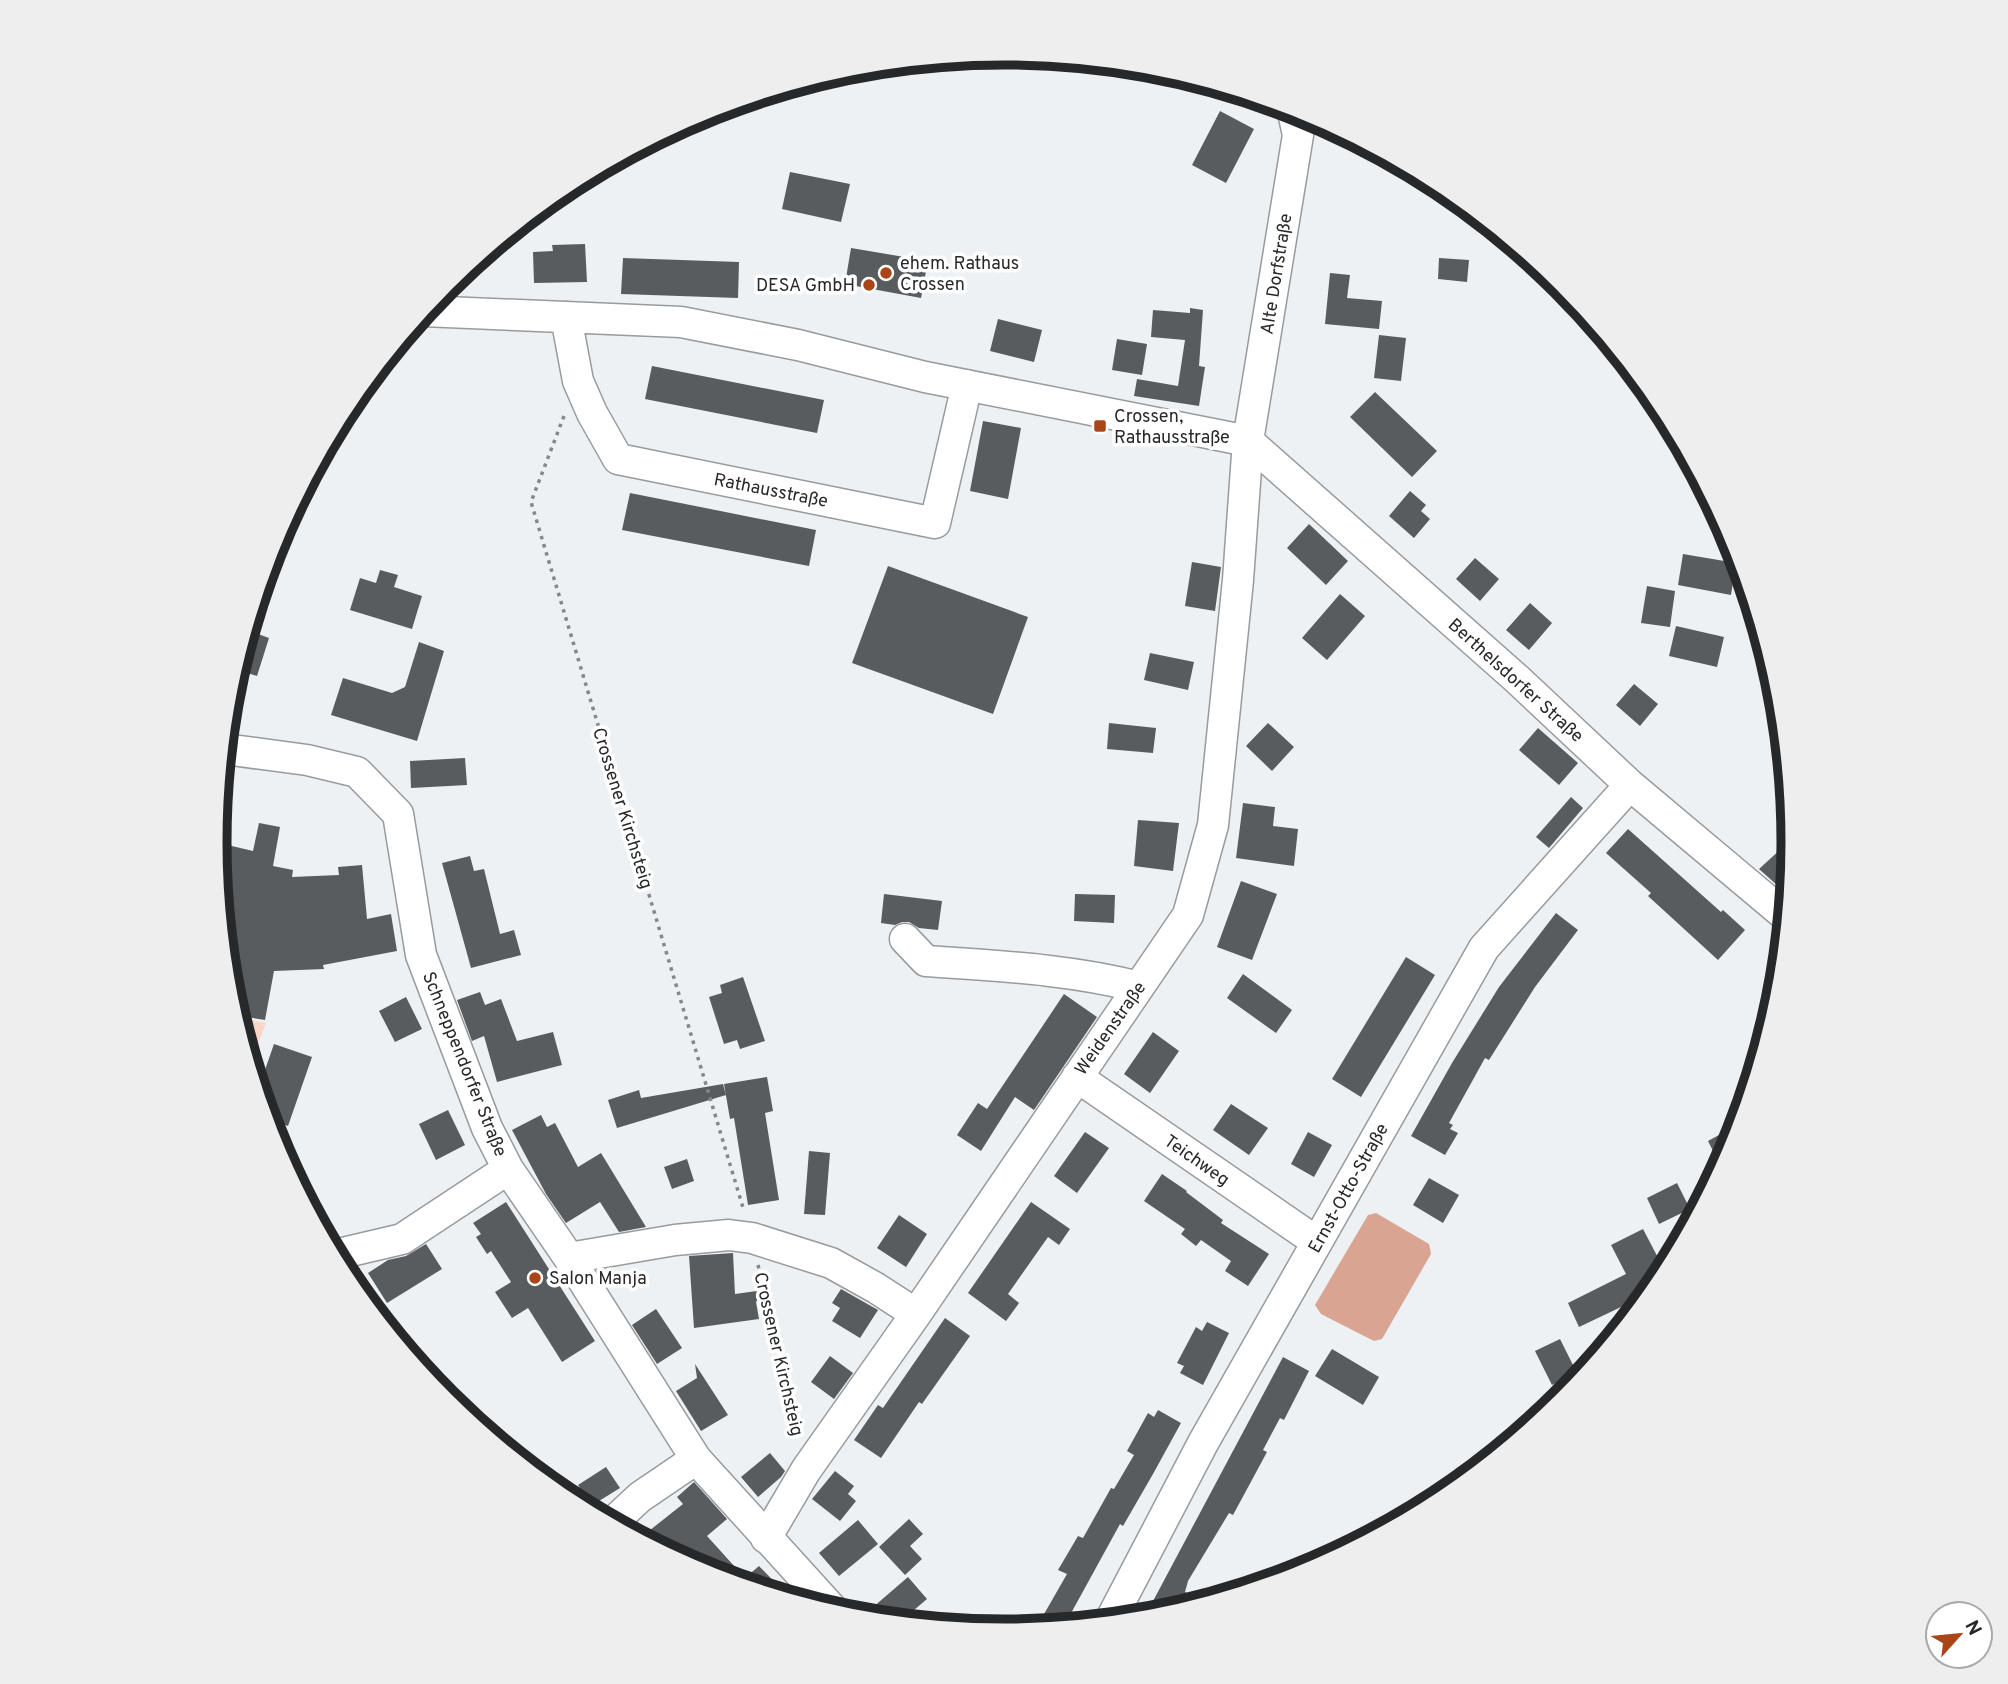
<svg xmlns="http://www.w3.org/2000/svg" width="2008" height="1684" viewBox="0 0 2008 1684" font-family="Overpass,sans-serif">
	<rect width="100%" height="100%" fill="#eef1f4"/>
	<path fill="#fcd5c7" d="M 233,1008 L 245,1019 L 266,1023 L 250,1064 Z"/>
	<path fill="#d9a491" d="M 1376,1213 L 1429,1244 L 1431,1254 L 1382,1339 L 1374,1341 L 1321,1314 L 1315,1305 L 1368,1215 Z"/>
	<path fill="#595c5e" d="M 1220,111 L 1254,129 L 1226,183 L 1192,165 Z
		M 790,172 L 850,184 L 841,222 L 782,209 Z
		M 585,244 L 587,282 L 534,283 L 533,252 L 553,251 L 552,245 Z
		M 851,248 L 928,261 L 921,298 L 845,284 Z
		M 623,258 L 739,262 L 738,298 L 621,294 Z
		M 1439,258 L 1469,260 L 1467,282 L 1438,279 Z
		M 1330,273 L 1350,275 L 1347,298 L 1382,301 L 1379,329 L 1325,324 Z
		M 1190,308 L 1203,310 L 1199,366 L 1205,367 L 1199,406 L 1134,396 L 1137,379 L 1178,386 L 1185,340 L 1151,337 L 1153,310 L 1190,313 Z
		M 998,319 L 1042,330 L 1034,362 L 990,351 Z
		M 1379,335 L 1406,338 L 1401,381 L 1374,378 Z
		M 1117,339 L 1147,344 L 1142,375 L 1112,370 Z
		M 652,366 L 824,400 L 817,433 L 645,399 Z
		M 1375,392 L 1437,451 L 1412,477 L 1350,417 Z
		M 983,421 L 1021,428 L 1008,499 L 970,491 Z
		M 1410,491 L 1426,505 L 1421,511 L 1430,519 L 1414,538 L 1389,516 Z
		M 630,493 L 816,530 L 809,566 L 622,530 Z
		M 1309,524 L 1348,561 L 1326,585 L 1287,548 Z
		M 1683,554 L 1736,563 L 1731,595 L 1678,585 Z
		M 1475,558 L 1499,579 L 1480,601 L 1456,579 Z
		M 1192,562 L 1221,567 L 1215,611 L 1185,606 Z
		M 888,566 L 1028,617 L 993,714 L 852,663 Z
		M 380,570 L 398,575 L 394,587 L 422,596 L 412,629 L 350,610 L 360,578 L 376,583 Z
		M 1647,586 L 1675,591 L 1670,627 L 1641,623 Z
		M 1340,594 L 1365,616 L 1327,660 L 1302,638 Z
		M 1530,603 L 1552,623 L 1529,650 L 1506,630 Z
		M 1676,626 L 1724,637 L 1717,667 L 1669,656 Z
		M 247,630 L 269,638 L 257,676 L 235,669 Z
		M 419,642 L 444,651 L 417,741 L 331,715 L 343,678 L 392,693 L 405,687 Z
		M 1150,653 L 1194,662 L 1188,690 L 1144,680 Z
		M 1634,684 L 1658,704 L 1640,726 L 1616,705 Z
		M 1109,723 L 1156,728 L 1153,753 L 1107,749 Z
		M 1268,723 L 1294,747 L 1272,771 L 1246,746 Z
		M 1538,728 L 1578,763 L 1559,785 L 1519,750 Z
		M 465,758 L 467,785 L 411,788 L 410,761 Z
		M 1571,797 L 1583,808 L 1549,848 L 1536,837 Z
		M 1243,803 L 1275,807 L 1273,826 L 1298,829 L 1294,866 L 1236,858 Z
		M 1138,820 L 1179,823 L 1173,871 L 1134,866 Z
		M 259,823 L 280,827 L 273,866 L 293,870 L 292,877 L 339,875 L 338,867 L 362,865 L 367,919 L 391,914 L 397,951 L 323,965 L 324,969 L 274,971 L 265,1020 L 235,1015 L 230,996 L 215,842 L 253,851 Z
		M 1628,829 L 1721,912 L 1723,910 L 1745,930 L 1718,960 L 1648,896 L 1651,893 L 1606,853 Z
		M 1782,848 L 1792,859 L 1788,895 L 1759,869 Z
		M 470,856 L 474,871 L 484,869 L 500,934 L 514,930 L 521,955 L 471,968 L 442,863 Z
		M 1241,881 L 1277,894 L 1252,960 L 1217,947 Z
		M 884,894 L 942,901 L 938,930 L 919,928 L 909,922 L 902,922 L 895,925 L 881,923 Z
		M 1075,894 L 1115,895 L 1114,923 L 1074,921 Z
		M 1556,913 L 1578,930 L 1535,987 L 1489,1060 L 1485,1058 L 1449,1123 L 1453,1125 L 1450,1129 L 1458,1133 L 1445,1155 L 1411,1136 L 1452,1063 L 1499,987 Z
		M 1406,957 L 1435,975 L 1361,1097 L 1332,1079 Z
		M 1243,974 L 1292,1010 L 1276,1033 L 1227,998 Z
		M 743,977 L 765,1041 L 740,1049 L 737,1040 L 724,1044 L 709,997 L 722,993 L 720,985 Z
		M 480,992 L 485,1005 L 501,999 L 517,1041 L 553,1032 L 562,1065 L 497,1082 L 484,1036 L 472,1041 L 457,1000 Z
		M 1064,994 L 1097,1017 L 1034,1110 L 1015,1097 L 981,1151 L 957,1135 L 978,1103 L 987,1109 Z
		M 406,997 L 422,1029 L 395,1042 L 379,1011 Z
		M 1153,1032 L 1179,1051 L 1150,1093 L 1124,1074 Z
		M 274,1044 L 312,1057 L 288,1126 L 267,1119 L 258,1090 Z
		M 767,1077 L 773,1111 L 765,1113 L 779,1200 L 748,1205 L 734,1118 L 730,1119 L 724,1084 Z
		M 723,1084 L 726,1095 L 617,1128 L 608,1100 L 639,1090 L 641,1098 Z
		M 1231,1104 L 1268,1128 L 1249,1155 L 1213,1130 Z
		M 448,1110 L 465,1145 L 436,1160 L 419,1124 Z
		M 541,1115 L 547,1127 L 555,1123 L 578,1167 L 601,1153 L 646,1227 L 619,1232 L 600,1202 L 566,1223 L 546,1194 L 512,1130 Z
		M 1739,1124 L 1733,1144 L 1721,1167 L 1708,1141 Z
		M 1085,1132 L 1109,1148 L 1077,1193 L 1054,1176 Z
		M 1308,1132 L 1332,1145 L 1314,1177 L 1291,1164 Z
		M 809,1151 L 830,1153 L 825,1215 L 804,1214 Z
		M 687,1159 L 694,1181 L 672,1189 L 664,1167 Z
		M 1162,1174 L 1187,1191 L 1186,1192 L 1223,1220 L 1221,1223 L 1269,1254 L 1248,1286 L 1225,1271 L 1231,1261 L 1201,1240 L 1196,1246 L 1181,1234 L 1185,1229 L 1144,1201 Z
		M 1429,1178 L 1459,1195 L 1443,1223 L 1413,1205 Z
		M 1677,1183 L 1690,1209 L 1659,1224 L 1647,1198 Z
		M 506,1202 L 595,1341 L 562,1362 L 528,1308 L 512,1318 L 495,1292 L 511,1282 L 491,1251 L 487,1254 L 476,1237 L 481,1234 L 473,1223 Z
		M 1031,1202 L 1070,1229 L 1059,1245 L 1048,1237 L 1008,1294 L 1019,1303 L 1006,1321 L 968,1293 Z
		M 899,1215 L 927,1234 L 906,1267 L 877,1248 Z
		M 1643,1229 L 1665,1271 L 1660,1281 L 1642,1303 L 1640,1298 L 1579,1327 L 1568,1303 L 1626,1274 L 1611,1245 Z
		M 426,1244 L 442,1269 L 387,1303 L 368,1273 L 388,1260 L 406,1256 Z
		M 733,1253 L 735,1294 L 764,1290 L 756,1302 L 759,1319 L 694,1328 L 689,1256 Z
		M 841,1289 L 878,1310 L 860,1338 L 832,1321 L 840,1308 L 832,1303 Z
		M 656,1309 L 682,1348 L 657,1364 L 632,1325 Z
		M 945,1318 L 970,1336 L 922,1404 L 919,1402 L 881,1458 L 854,1440 L 878,1405 L 883,1408 Z
		M 1207,1322 L 1229,1333 L 1203,1385 L 1180,1373 L 1184,1366 L 1177,1363 L 1196,1327 L 1202,1331 Z
		M 1560,1339 L 1577,1373 L 1552,1385 L 1535,1351 Z
		M 1332,1349 L 1379,1377 L 1363,1405 L 1315,1376 Z
		M 830,1356 L 853,1373 L 834,1399 L 811,1382 Z
		M 1283,1357 L 1309,1371 L 1284,1420 L 1280,1418 L 1263,1450 L 1267,1452 L 1253,1478 L 1233,1515 L 1229,1513 L 1188,1581 L 1185,1592 L 1190,1594 L 1182,1609 L 1158,1616 L 1144,1618 Z
		M 695,1364 L 728,1415 L 701,1431 L 676,1391 L 697,1378 Z
		M 1158,1410 L 1181,1423 L 1153,1474 L 1123,1526 L 1120,1524 L 1064,1626 L 1036,1628 L 1067,1574 L 1058,1570 L 1078,1536 L 1083,1538 L 1111,1488 L 1114,1489 L 1134,1455 L 1127,1451 L 1148,1413 L 1154,1417 Z
		M 770,1453 L 785,1471 L 781,1477 L 758,1497 L 741,1477 Z
		M 606,1467 L 620,1488 L 591,1506 L 578,1485 Z
		M 835,1471 L 854,1486 L 848,1494 L 856,1501 L 840,1521 L 812,1499 Z
		M 694,1482 L 727,1519 L 707,1536 L 745,1578 L 759,1566 L 790,1598 L 703,1572 L 687,1554 L 680,1560 L 640,1538 L 683,1504 L 677,1497 Z
		M 909,1519 L 923,1534 L 910,1546 L 922,1559 L 905,1575 L 879,1547 Z
		M 858,1520 L 878,1544 L 839,1576 L 819,1553 Z
		M 908,1577 L 927,1599 L 901,1621 L 882,1619 L 872,1608 Z"/>
	<g fill="none" stroke-linecap="round" stroke-linejoin="round">
		<defs>
			<path id="minor" d="M 423,311 L 681,322 L 798,345 L 925,377 L 1248,441
				M 566,317 L 578,381 L 592,413 L 618,459 L 935,523 L 967,385
				M 1248,441 L 1517,679 L 1630,785 L 1786,916
				M 224,749 L 307,760 L 357,772 L 398,814 L 421,955 L 487,1128 L 508,1169 L 569,1258 L 696,1459 L 834,1611
				M 905,939 L 926,961 C 997,966 1070,969 1139,987
				M 1077,1077 L 1317,1242
				M 334,1255 L 402,1239 L 508,1169
				M 569,1258 L 675,1240 L 729,1235 L 752,1238 L 831,1263 L 876,1288 L 916,1314
				M 612,1523 L 640,1497 L 696,1459
				M 766,1538 L 806,1470 L 916,1314 L 1188,915 L 1213,825 L 1238,580 L 1248,441 L 1298,135 L 1292,108
				M 1110,1621 L 1203,1443 L 1484,948 L 1630,785"/>
		</defs>
		<use href="#minor" stroke="#989b9e" stroke-width="33"/>
		<path stroke="#858789" stroke-width="3.5" stroke-dasharray="3.5 5" stroke-linecap="butt" d="M 564,416 L 531,502 L 744,1211
			M 758,1265 L 798,1435"/>
		<use href="#minor" stroke="#fff" stroke-width="30"/>
	</g>
	<g fill="#aa4517" stroke="#fff" stroke-width="2.5">
		<circle cx="886" cy="273" r="7"/>
		<circle cx="869" cy="285" r="7"/>
		<rect x="1093" y="419" width="14" height="14" rx="3.5"/>
		<circle cx="535" cy="1278" r="7"/>
	</g>
	<g text-anchor="middle" stroke-width="7" stroke-linejoin="round" paint-order="stroke">
		<g font-size="18" fill="#272829" stroke="#fff" text-anchor="start">
			<text x="900" y="269">ehem. Rathaus<tspan x="900" dy="21">Crossen</tspan></text>
			<text x="855" y="291" text-anchor="end">DESA GmbH</text>
			<text x="1114" y="422">Crossen,<tspan x="1114" dy="21">Rathausstraße</tspan></text>
			<text x="549" y="1284">Salon Manja</text>
		</g>
		<g font-size="18" fill="#272829" stroke="#fff">
			<text transform="translate(1276 274) rotate(-81)" y="6">Alte Dorfstraße</text>
			<text transform="translate(771 490) rotate(11)" y="6">Rathausstraße</text>
			<text transform="translate(1516 680) rotate(42)" y="6">Berthelsdorfer Straße</text>
			<text transform="translate(623 808) rotate(73)" y="6">Crossener Kirchsteig</text>
			<text transform="translate(1110 1028) rotate(-55)" y="6">Weidenstraße</text>
			<text transform="translate(465 1064) rotate(68)" y="6">Schneppendorfer Straße</text>
			<text transform="translate(1197 1160) rotate(35)" y="6">Teichweg</text>
			<text transform="translate(1348 1188) rotate(-61)" y="6">Ernst-Otto-Straße</text>
			<text transform="translate(779 1354) rotate(77)" y="6">Crossener Kirchsteig</text>
		</g>
	</g>
	<path d="M0 0H2008V1684H0ZM227 842a777 777 0 1 1 1554 0a777 777 0 1 1-1554 0Z" fill="#eee" fill-rule="evenodd"/>
	<path fill="none" stroke="#272829" stroke-width="9" d="M227 842a777 777 0 1 1 1554 0a777 777 0 1 1-1554 0Z"/>
	<g transform="translate(1959 1635) rotate(63)"><circle r="33" fill="#ffffff" stroke="#a9a9a9" stroke-width="2"/>
	<path d="M0-5L12 26L0 18L-12 26Z" fill="#aa4517"/>
	<text y="-10" font-size="19" font-weight="bold" text-anchor="middle" fill="#272829">N</text>
	</g>
</svg>
